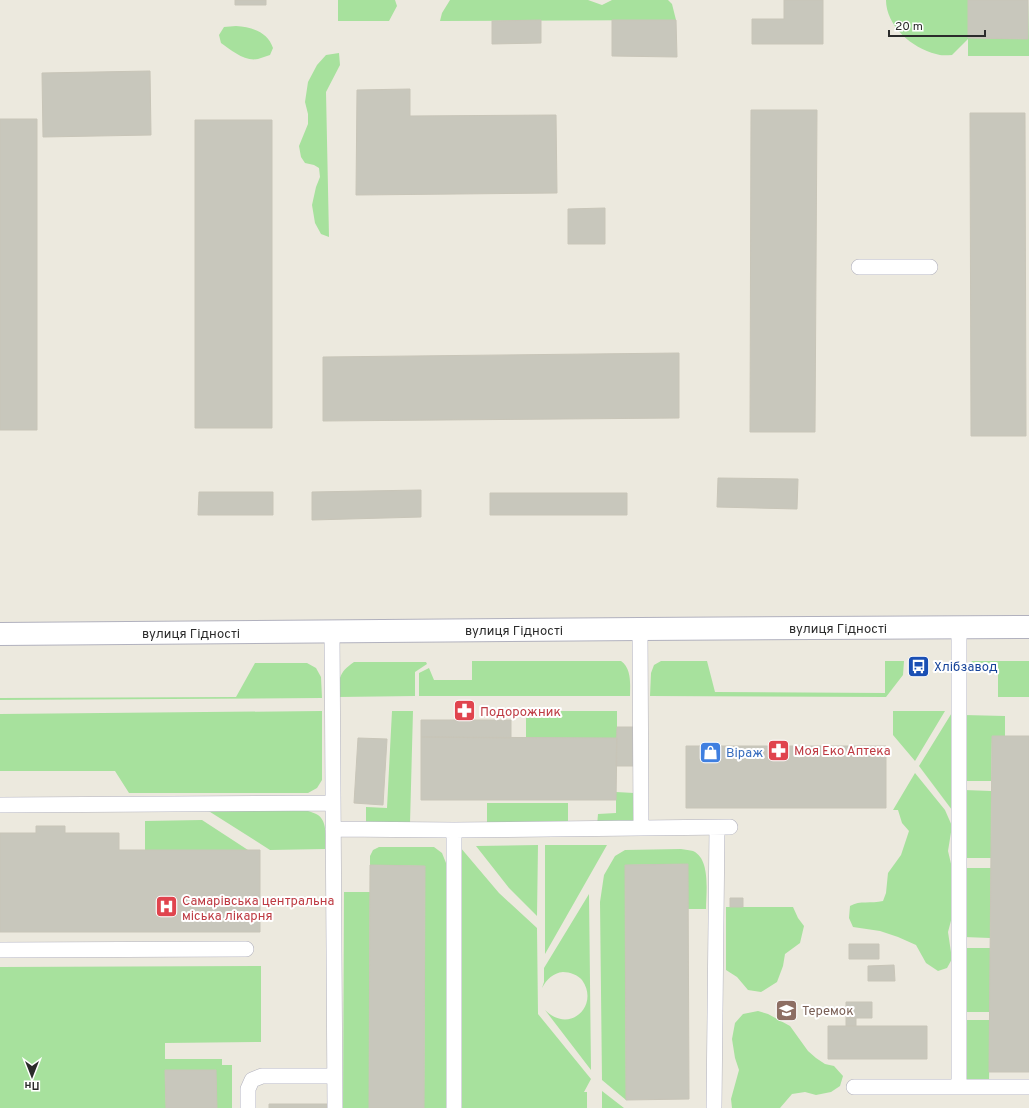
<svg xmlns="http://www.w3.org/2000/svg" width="1029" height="1108" viewBox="0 0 1029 1108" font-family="Overpass,sans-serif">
	<rect width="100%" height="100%" fill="#ece9de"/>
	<path fill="#a7e19d" d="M 338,0 L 395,0 L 397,6 L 389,21 L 338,21 Z
		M 450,0 L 588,0 L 602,5 L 612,0 L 668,0 L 672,4 L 676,20 L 440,21 L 442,13 Z
		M 886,0 L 968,0 L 968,38 L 1028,39 L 1029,0 L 1029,56 L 968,56 L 968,39 L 952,55 C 947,55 941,56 936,54 C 912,48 886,26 886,0 Z
		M 236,26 C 252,27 268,32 273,48 L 270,55 C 266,56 262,58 258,59 C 245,62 231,50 221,43 L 219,35 L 224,27 Z
		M 339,53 L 340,65 L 326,92 L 329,237 L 321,234 L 315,223 L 312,205 L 316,187 L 320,177 L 319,168 L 314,165 L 305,163 L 301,157 L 299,146 L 308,124 L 308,114 L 305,102 L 308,82 L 317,65 L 326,55 Z
		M 472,661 L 621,661 C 632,669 630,684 630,696 L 419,696 L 419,673 L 429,668 L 434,680 L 472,680 Z
		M 661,661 L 707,661 L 715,692 L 885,693 L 885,661 L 904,661 L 903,675 L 886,697 L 650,696 L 651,673 L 654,665 Z
		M 972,661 L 1029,661 L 1029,697 L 998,697 L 998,670 L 970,670 L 970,664 Z
		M 354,662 L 426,662 L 427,664 L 415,672 L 415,696 L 338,697 C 339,679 338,673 354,662 Z
		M 255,663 L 307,663 L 316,668 L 321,677 L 322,698 L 0,700 L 0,698 L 236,697 Z
		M 322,711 L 322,780 L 317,788 L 308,793 L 129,793 L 115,771 L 0,771 L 0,714 Z
		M 392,711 L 413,711 L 410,824 L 366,824 L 366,807 L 387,808 Z
		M 526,711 L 617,711 L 617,738 L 526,738 Z
		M 893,711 L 945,711 L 915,761 L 893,735 Z
		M 953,711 L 952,810 L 919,766 Z
		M 964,715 L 1005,716 L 1005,736 L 992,736 L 991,781 L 964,781 Z
		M 915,773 L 945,810 L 952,826 L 948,851 L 952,868 L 951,894 L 953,913 L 948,932 L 952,959 L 947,968 L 938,971 L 926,963 L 916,945 L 898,937 L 880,931 L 853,927 L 849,918 L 850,906 C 860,900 871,904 883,901 L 886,893 L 888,873 L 901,855 L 909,831 L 902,823 L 898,810 L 893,810 Z
		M 964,790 L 991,791 L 991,858 L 964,858 Z
		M 616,792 L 634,793 L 634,818 L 632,823 L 597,826 L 598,814 L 616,813 Z
		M 487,803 L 568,803 L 568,826 L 487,826 Z
		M 207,810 L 308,811 C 311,812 315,813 318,815 C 328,822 325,838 325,849 L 270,850 Z
		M 202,820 L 248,850 L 145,850 L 145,821 Z
		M 538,845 L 537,916 L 509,888 L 476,846 Z
		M 545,845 L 607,845 L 545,954 Z
		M 379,847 L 434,847 L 442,853 L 446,863 L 447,1108 L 424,1108 L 425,866 L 370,865 L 370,856 L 373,850 Z
		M 460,847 L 499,893 L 537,928 L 538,1014 L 591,1079 L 584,1092 L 587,1092 L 587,1108 L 460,1108 Z
		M 681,849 C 685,850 690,850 693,851 C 711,859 706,893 706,909 L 688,909 L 688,864 L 625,865 L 626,1100 L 602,1080 L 600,902 L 604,875 L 615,856 L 625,850 Z
		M 964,868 L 991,868 L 990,938 L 964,937 Z
		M 344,892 L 370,892 L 369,1108 L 343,1108 Z
		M 589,894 L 591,1070 L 545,1010 C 570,1035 600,1005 582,980 C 578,975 570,972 563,972 C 553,973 547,979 542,988 L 544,982 L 544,968 Z
		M 726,907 L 793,907 L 798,918 L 804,926 L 800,943 L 785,954 L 783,966 L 777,982 L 761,992 L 748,990 L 737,977 L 726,970 Z
		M 964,948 L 990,948 L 990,1012 L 964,1012 Z
		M 261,966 L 261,1042 L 165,1043 L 165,1059 L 222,1059 L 222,1065 L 232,1065 L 232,1108 L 217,1108 L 165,1070 L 166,1108 L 0,1108 L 0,967 Z
		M 758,1011 L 768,1014 L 790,1026 L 808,1051 L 816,1058 L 825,1064 L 834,1066 L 843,1076 L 840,1086 L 831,1092 L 816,1095 L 805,1092 L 792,1094 L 780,1108 L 732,1108 L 731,1099 L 739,1070 L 735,1058 L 732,1039 L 735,1023 L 743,1014 Z
		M 964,1020 L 990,1020 L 989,1081 L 971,1081 L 965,1078 Z
		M 602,1091 L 624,1108 L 602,1108 Z"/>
	<path fill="#c8c7bc" stroke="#c8c5b8" d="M 235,0 L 266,0 L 266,5 L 235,5 Z
		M 784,0 L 823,0 L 823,44 L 752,44 L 752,19 L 784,19 Z
		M 968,0 L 1028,0 L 1028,39 L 968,38 Z
		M 541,20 L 541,43 L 492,44 L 492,21 Z
		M 612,20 L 676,20 L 677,57 L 612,56 Z
		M 150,71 L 151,135 L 43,137 L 42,73 Z
		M 410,89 L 410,116 L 556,115 L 557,193 L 356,195 L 357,90 Z
		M 751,110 L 817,110 L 815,432 L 750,432 Z
		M 970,113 L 1025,113 L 1026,436 L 971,436 Z
		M 0,119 L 37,119 L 37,430 L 0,430 Z
		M 195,120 L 272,120 L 272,428 L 195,428 Z
		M 605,208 L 605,244 L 568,244 L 568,209 Z
		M 679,353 L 679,418 L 323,421 L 323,357 Z
		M 718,478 L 798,479 L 797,509 L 717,507 Z
		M 421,490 L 421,517 L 312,520 L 312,492 Z
		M 199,492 L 273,492 L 273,515 L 198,515 Z
		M 490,493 L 627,493 L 627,515 L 490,515 Z
		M 421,720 L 511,720 L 511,738 L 421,737 Z
		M 617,727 L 634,727 L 634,766 L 616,766 Z
		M 992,736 L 1029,736 L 1029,1072 L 989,1072 Z
		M 421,737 L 617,738 L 616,800 L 421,800 Z
		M 358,738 L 387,739 L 383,805 L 354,803 Z
		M 686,746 L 886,746 L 886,808 L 686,808 Z
		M 36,826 L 65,826 L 65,833 L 119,833 L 119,850 L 260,850 L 260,932 L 0,932 L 0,833 L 36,833 Z
		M 688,864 L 689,1099 L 626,1100 L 625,865 Z
		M 370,865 L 425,866 L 424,1108 L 369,1108 Z
		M 730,898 L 743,898 L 743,907 L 730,907 Z
		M 849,944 L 879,944 L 879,959 L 849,959 Z
		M 894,965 L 895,981 L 868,981 L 868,966 Z
		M 846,1002 L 872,1002 L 872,1018 L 846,1018 Z
		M 846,1018 L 856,1018 L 856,1026 L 846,1026 Z
		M 828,1026 L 927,1026 L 927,1059 L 828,1059 Z
		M 165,1070 L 216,1070 L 217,1108 L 166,1108 Z
		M 269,1104 L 327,1104 L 327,1108 L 269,1108 Z"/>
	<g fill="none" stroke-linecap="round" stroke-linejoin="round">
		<defs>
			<path id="service" d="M 859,267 L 930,267
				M 959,628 L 959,1087 L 1029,1087
				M 640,629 L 641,828
				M 332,632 L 335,1108
				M 0,805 L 333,803
				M 333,829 L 454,830 L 730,827
				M 0,950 L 246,949
				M 854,1087 L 959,1087
				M 714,1107 L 717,828
				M 248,1108 L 248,1089 L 252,1080 L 262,1076 L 334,1076
				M 454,1108 L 454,830"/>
			<path id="secondary" d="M 0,634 L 640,629 L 1029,627"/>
		</defs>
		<use href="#service" stroke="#b1b1be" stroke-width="16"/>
		<use href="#secondary" stroke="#b1b1be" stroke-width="24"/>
		<use href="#service" stroke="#fff" stroke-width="15"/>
		<use href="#secondary" stroke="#fff" stroke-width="22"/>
	</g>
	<defs>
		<symbol id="bus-square" viewBox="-11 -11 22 22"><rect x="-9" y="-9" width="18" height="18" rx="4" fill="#1a4fb4" stroke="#fff"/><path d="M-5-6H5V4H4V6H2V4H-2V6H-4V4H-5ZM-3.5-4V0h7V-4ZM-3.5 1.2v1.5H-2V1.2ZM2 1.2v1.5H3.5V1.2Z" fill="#fff"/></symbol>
		<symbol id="pharmacy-square" viewBox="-11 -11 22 22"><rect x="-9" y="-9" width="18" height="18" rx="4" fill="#e0444e" stroke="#fff"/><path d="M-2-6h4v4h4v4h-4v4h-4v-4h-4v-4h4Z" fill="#fff"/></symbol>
		<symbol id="shop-square" viewBox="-11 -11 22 22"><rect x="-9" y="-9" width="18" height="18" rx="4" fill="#3f7fe0" stroke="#fff"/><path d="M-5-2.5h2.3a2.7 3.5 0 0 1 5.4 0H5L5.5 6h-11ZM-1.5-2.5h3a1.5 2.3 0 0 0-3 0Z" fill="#fff"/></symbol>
		<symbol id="hospital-square" viewBox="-11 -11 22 22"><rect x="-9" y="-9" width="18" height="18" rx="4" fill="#e0444e" stroke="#fff"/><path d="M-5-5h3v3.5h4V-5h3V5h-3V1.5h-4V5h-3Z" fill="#fff"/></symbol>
		<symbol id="school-square" viewBox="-11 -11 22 22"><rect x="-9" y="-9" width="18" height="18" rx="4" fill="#8d6e63" stroke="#fff"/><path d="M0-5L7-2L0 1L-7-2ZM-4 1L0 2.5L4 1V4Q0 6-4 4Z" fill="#fff"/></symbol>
	</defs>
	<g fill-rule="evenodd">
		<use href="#bus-square" x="906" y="654" width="25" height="25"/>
		<use href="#pharmacy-square" x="452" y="698" width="25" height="25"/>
		<use href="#pharmacy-square" x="766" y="738" width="25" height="25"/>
		<use href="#shop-square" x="698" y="740" width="25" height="25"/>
		<use href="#hospital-square" x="154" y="894" width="25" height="25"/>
		<use href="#school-square" x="774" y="998" width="25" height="25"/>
	</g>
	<g text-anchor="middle" stroke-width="4" stroke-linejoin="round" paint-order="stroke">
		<g font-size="13" fill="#2b2b2b" stroke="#fff">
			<text x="838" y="633">вулиця Гідності</text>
			<text x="514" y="635">вулиця Гідності</text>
			<text x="191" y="638">вулиця Гідності</text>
		</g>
		<g font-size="13" fill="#164399" stroke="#fff" text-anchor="start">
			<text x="934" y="671">Хлібзавод</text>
		</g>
		<g font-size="13" fill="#be3a42" stroke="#fff" text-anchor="start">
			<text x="480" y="716">Подорожник</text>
			<text x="794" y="755">Моя Еко Аптека</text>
			<text x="182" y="905">Самарівська центральна<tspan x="182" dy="15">міська лікарня</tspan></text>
		</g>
		<g font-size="13" fill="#366cbe" stroke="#fff" text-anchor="start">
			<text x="726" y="757">Віраж</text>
		</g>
		<g font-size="13" fill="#785e54" stroke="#fff" text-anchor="start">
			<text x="802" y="1015">Теремок</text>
		</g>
	</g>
	<g transform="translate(32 1076) rotate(180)" stroke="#ffffff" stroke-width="3" paint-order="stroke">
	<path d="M0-3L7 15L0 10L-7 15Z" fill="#2b2b2b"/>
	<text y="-6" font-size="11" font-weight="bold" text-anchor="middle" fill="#2b2b2b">Пн</text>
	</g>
	<path d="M889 30v6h96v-6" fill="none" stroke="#2b2b2b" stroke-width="2"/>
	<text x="895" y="30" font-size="12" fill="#2b2b2b" stroke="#ffffff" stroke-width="3" paint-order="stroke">20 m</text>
</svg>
